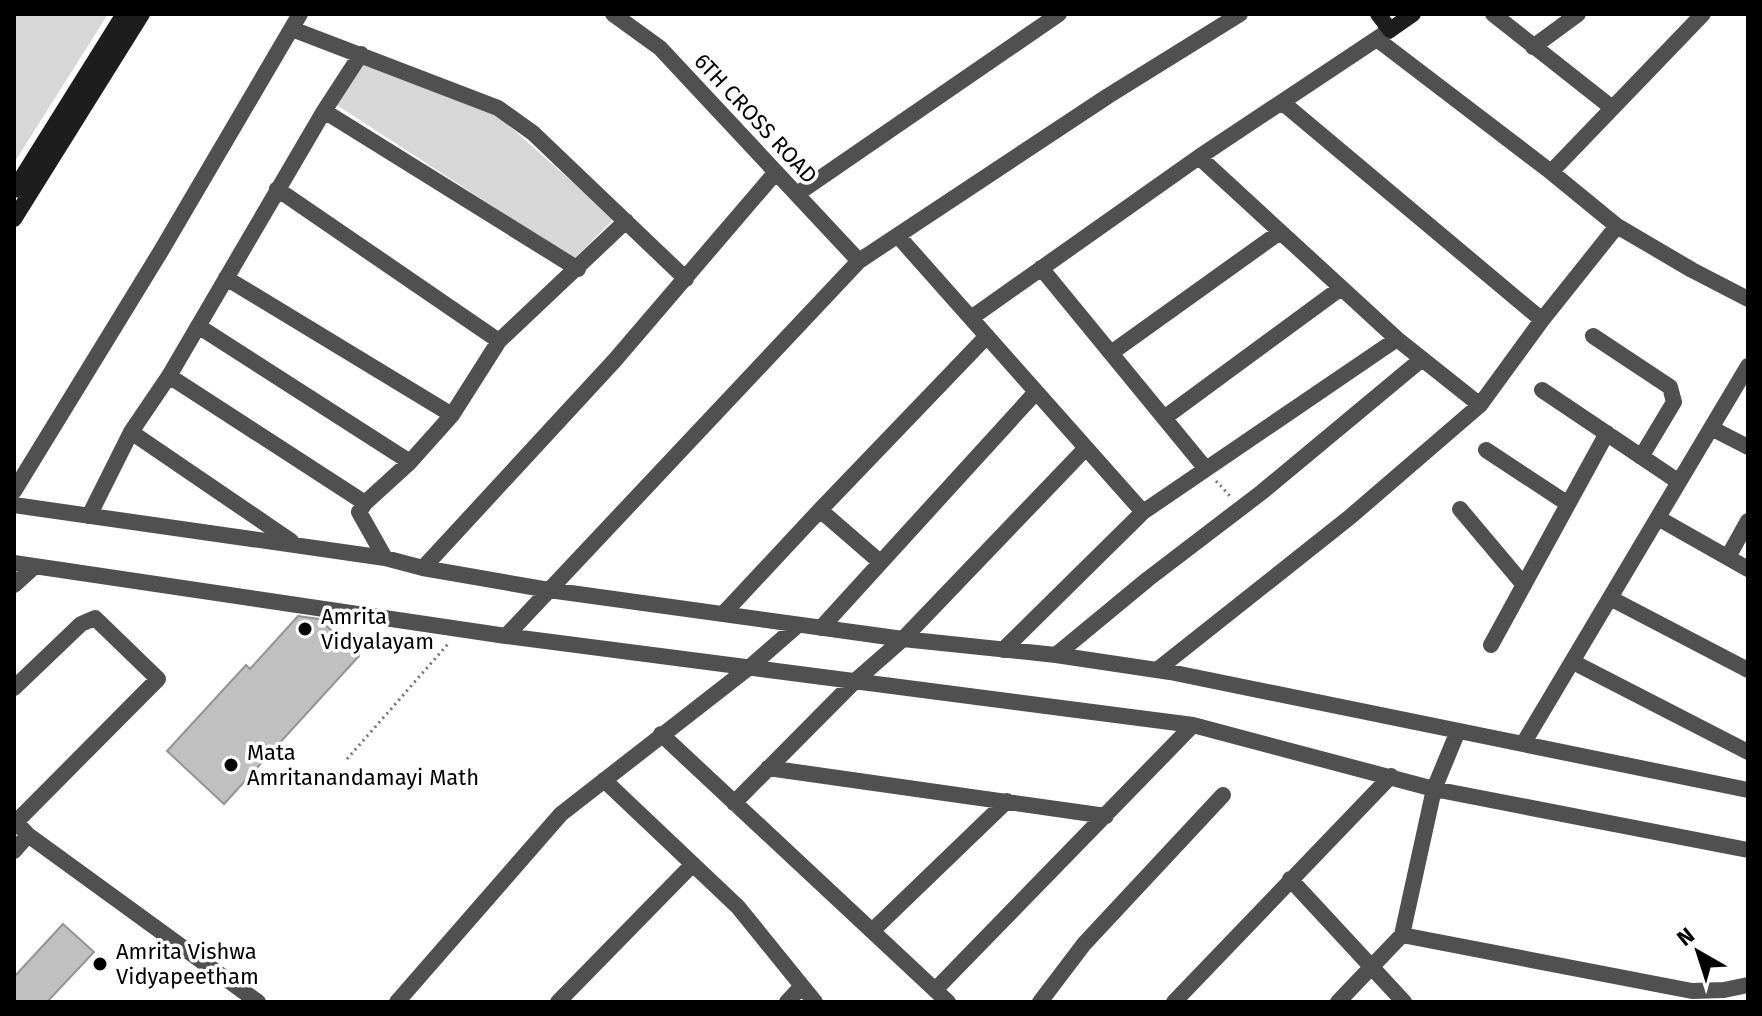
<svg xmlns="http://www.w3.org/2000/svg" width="1762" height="1016" viewBox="0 0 1762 1016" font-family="'Fira Sans',sans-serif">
	<rect width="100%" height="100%" fill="#fff"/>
	<path fill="#d7d7d7" d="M 14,14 L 108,14 L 14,163 Z
		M 364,63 L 498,116 L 614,219 L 574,259 L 335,104 Z"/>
	<path fill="#c0c0c0" stroke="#949494" stroke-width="2" d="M 298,616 L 319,619 L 359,656 L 224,804 L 167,751 L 246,665 L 250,669 Z
		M 63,924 L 94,952 L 47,1002 L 14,1002 L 14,977 Z"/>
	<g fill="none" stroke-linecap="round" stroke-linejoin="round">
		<path stroke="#727272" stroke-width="3" stroke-dasharray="2 4" stroke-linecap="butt" d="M 1216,481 L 1230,496
			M 347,759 L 448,644"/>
		<path stroke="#505050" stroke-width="16" d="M 613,14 L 660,48 L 859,261
			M 1493,14 L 1611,107
			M 292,29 L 498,108 L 533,133 L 686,279
			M 1378,40 L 1551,172 L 1617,226 L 1692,270 L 1748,299
			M 1533,47 L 1578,14
			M 1283,103 L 1542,320
			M 324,111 L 361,54
			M 1199,157 L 1397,339 L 1480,405
			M 1551,172 L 1703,14
			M 277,189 L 499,341
			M 797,194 L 1059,14
			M 898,236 L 1143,512
			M 1041,268 L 1206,469
			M 226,278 L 452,415
			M 971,318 L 1199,157 L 1390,30
			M 198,326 L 410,462
			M 1593,336 L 1670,387 L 1674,402 L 1641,457
			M 1111,353 L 1280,232
			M 169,376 L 365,503
			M 1542,390 L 1679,482
			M 1164,418 L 1341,288
			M 1711,428 L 1748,447
			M 131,432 L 291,541
			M 1486,450 L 1568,504
			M 14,491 L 161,251 L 300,14
			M 14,505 L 385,558 L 423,568 L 549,590 L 903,639 L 1056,655 L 1170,672 L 1748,790
			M 1460,509 L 1524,585
			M 820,510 L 880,562
			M 89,516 L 131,432 L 169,376 L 324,111 L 578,269
			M 1658,518 L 1748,569
			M 1728,557 L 1748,521
			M 385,558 L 359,512 L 365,503 L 410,462 L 452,415 L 499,341 L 626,221
			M 14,563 L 506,636 L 1193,725 L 1434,789 L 1748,850
			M 423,568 L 615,360 L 776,172
			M 14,585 L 35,566
			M 1610,598 L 1748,670
			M 723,614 L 820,510 L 987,336
			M 821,628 L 1036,392
			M 506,636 L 859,261 L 1108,96 L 1240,14
			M 1491,645 L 1607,433
			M 1003,650 L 1143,512 L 1397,339
			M 1056,655 L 1148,579 L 1262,492 L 1422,359
			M 1573,662 L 1748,752
			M 1157,670 L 1350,517 L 1480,405 L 1542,320 L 1617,226
			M 14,688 L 81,624 L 95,618 L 158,679 L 16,822
			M 661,734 L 948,1002
			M 1523,744 L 1748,366
			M 768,768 L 1106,816
			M 604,780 L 738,907 L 815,1002
			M 734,803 L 855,681 L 903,639 L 1086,448
			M 14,820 L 28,835 L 258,1002
			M 14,851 L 28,835
			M 1290,879 L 1404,1002
			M 872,931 L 1007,801
			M 1402,935 L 1692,991 L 1724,990 L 1748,985
			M 935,990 L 1193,725
			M 397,1002 L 561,814 L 751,666 L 798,625
			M 558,1002 L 693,864
			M 787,1002 L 802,986
			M 1040,1002 L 1084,944 L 1223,795
			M 1174,1002 L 1391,776
			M 1338,1002 L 1402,935 L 1434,789 L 1458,731"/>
		<path stroke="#1d1d1d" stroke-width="16" d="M 1378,14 L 1390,30 L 1413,14
			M 14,190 L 124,14
			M 14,219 L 142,14"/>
	</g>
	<g fill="#000" stroke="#fff" stroke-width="3">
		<circle cx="305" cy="629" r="8"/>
		<circle cx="231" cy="765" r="8"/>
		<circle cx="100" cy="964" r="8"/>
	</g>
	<g text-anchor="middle" stroke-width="7" stroke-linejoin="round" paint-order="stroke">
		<g font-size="22" fill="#000" stroke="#fff">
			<text transform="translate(756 118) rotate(47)" y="8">6TH CROSS ROAD</text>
		</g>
		<g font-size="22" fill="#000" stroke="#fff" text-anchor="start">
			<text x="321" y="624">Amrita<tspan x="321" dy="25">Vidyalayam</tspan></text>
			<text x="247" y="760">Mata<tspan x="247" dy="25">Amritanandamayi Math</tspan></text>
			<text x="116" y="959">Amrita Vishwa<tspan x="116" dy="25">Vidyapeetham</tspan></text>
		</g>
	</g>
	<rect width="1762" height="1016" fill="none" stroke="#000000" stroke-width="32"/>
	<g transform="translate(1698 952) rotate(321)" stroke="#ffffff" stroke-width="6" paint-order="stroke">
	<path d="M0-6L14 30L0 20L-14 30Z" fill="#000000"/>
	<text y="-12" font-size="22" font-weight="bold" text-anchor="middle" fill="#000000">N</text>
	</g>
</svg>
